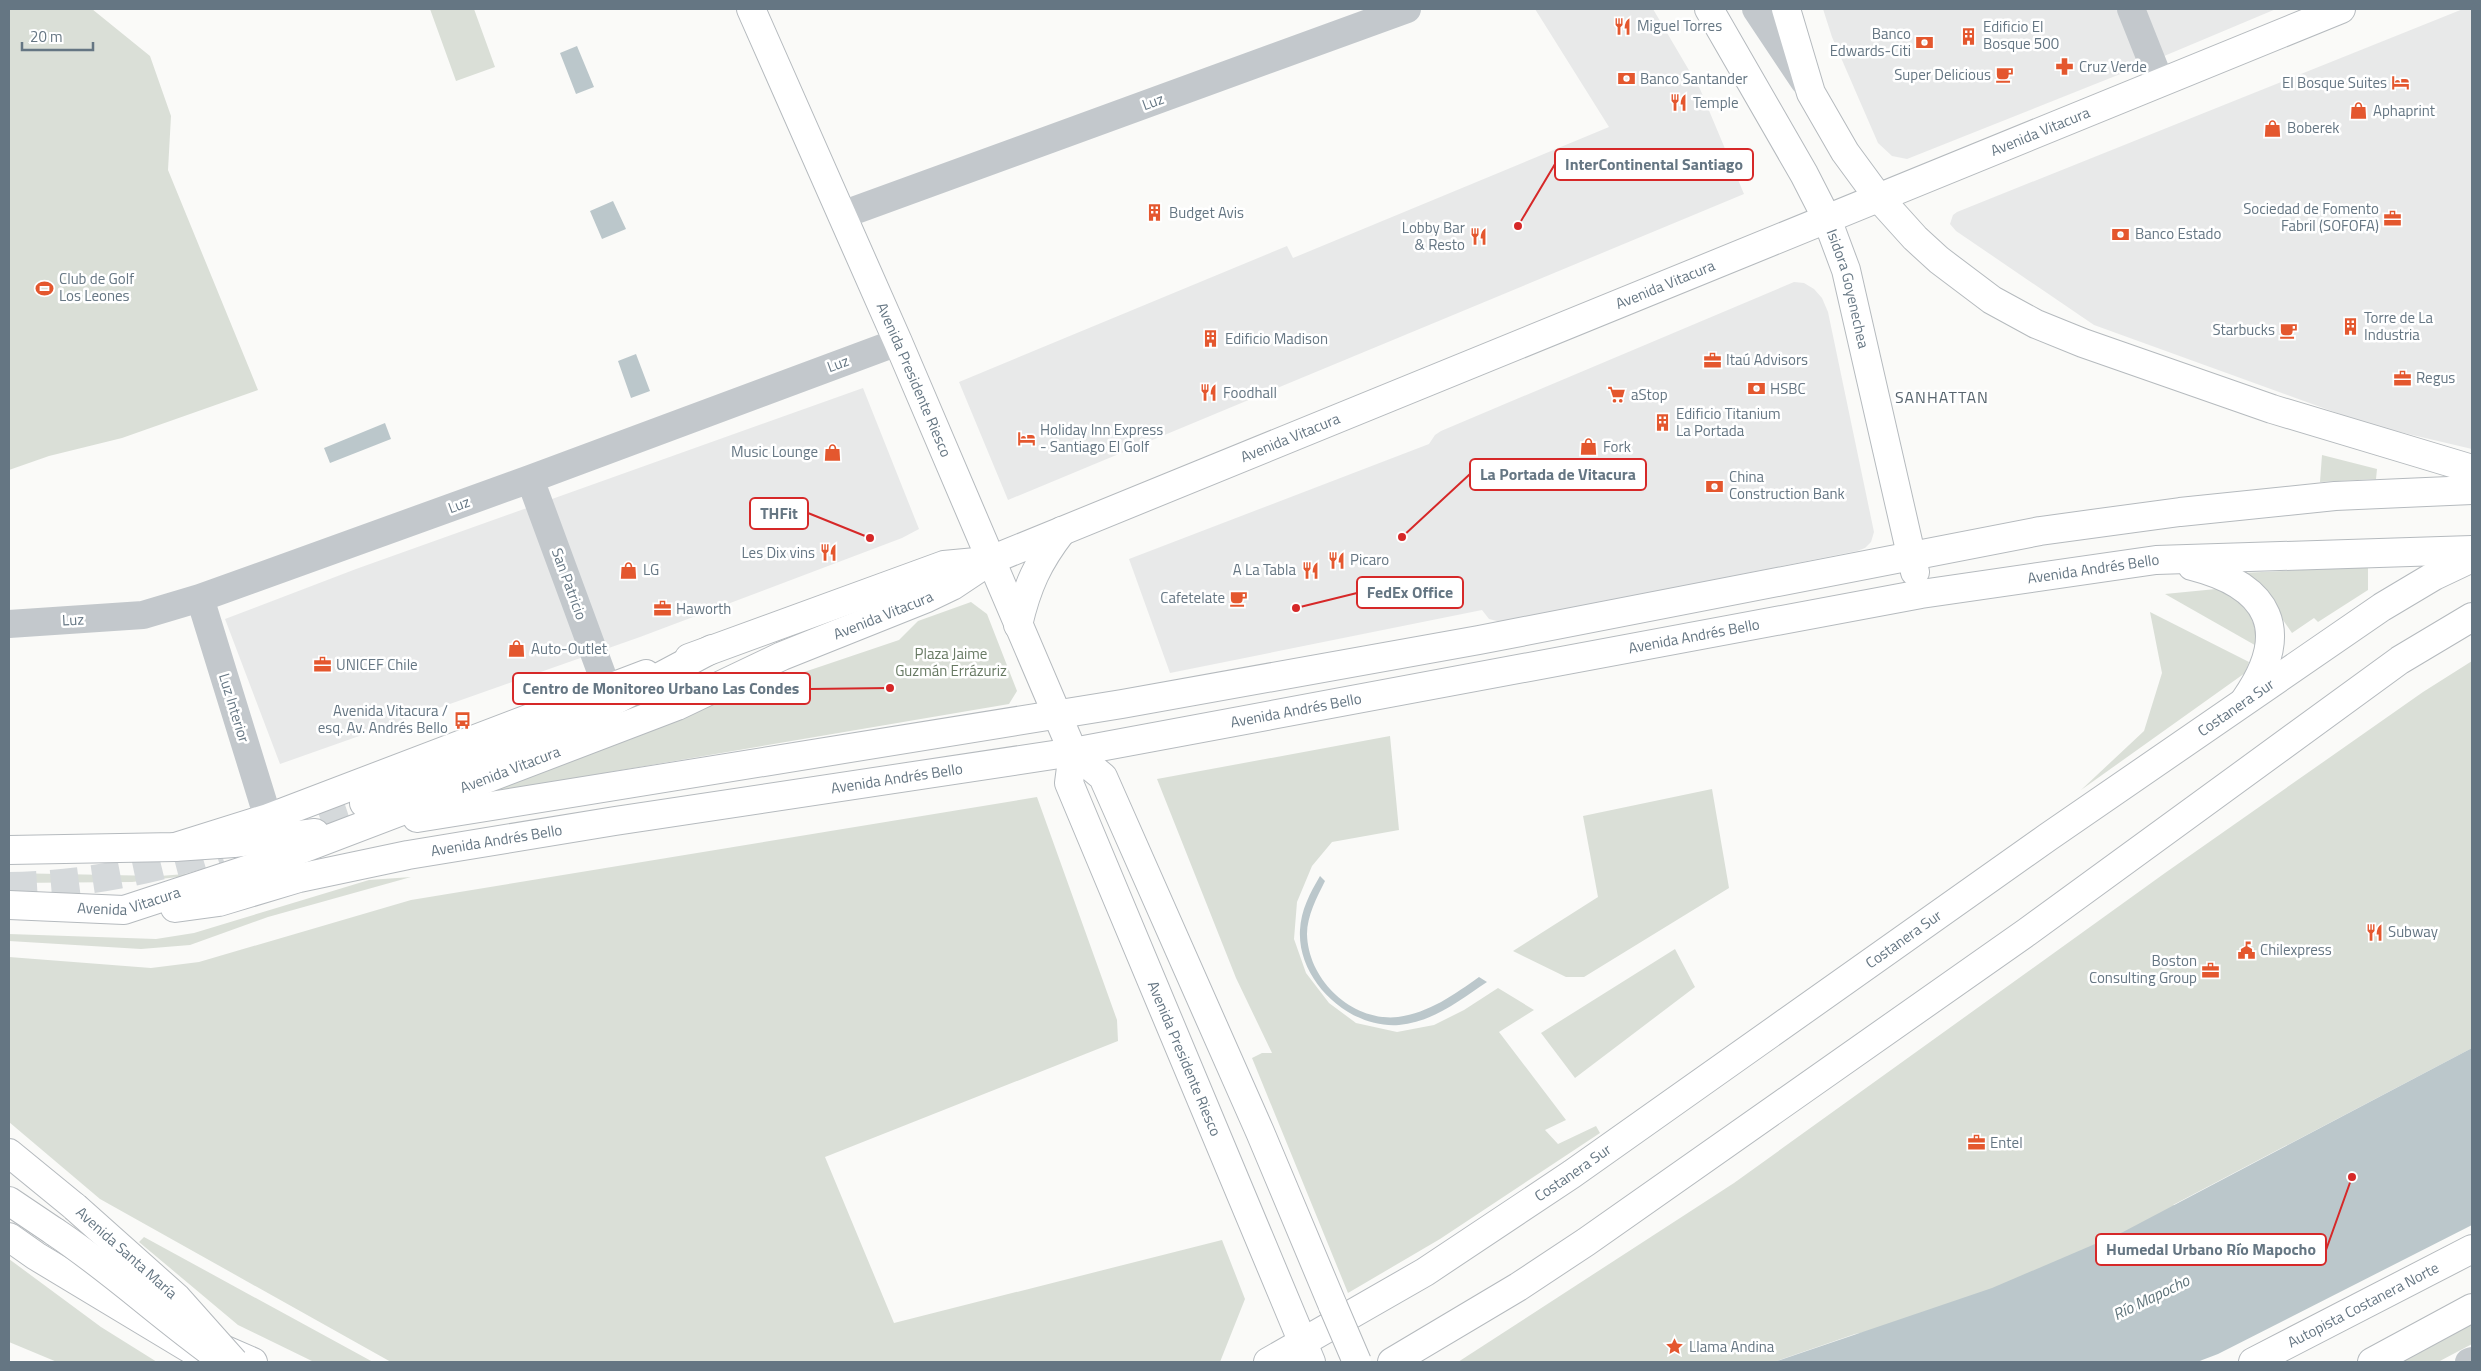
<svg xmlns="http://www.w3.org/2000/svg" width="2481" height="1371" viewBox="0 0 2481 1371" font-family="'Titillium Web',sans-serif">
	<rect width="100%" height="100%" fill="#fafaf8"/>
	<path fill="#e8e9e9" d="M 1535,9 L 1653,9 L 1700,89 L 1744,194 L 1008,500 L 959,382 L 1287,246 L 1293,258 L 1609,127 Z
		M 1823,9 L 2276,9 L 2138,67 L 1907,159 L 1892,156 L 1878,143 L 1832,37 Z
		M 2463,9 L 2472,9 L 2472,449 L 2370,425 L 2094,325 L 1956,231 L 1950,224 L 1953,215 L 1957,212 Z
		M 1794,282 L 1804,283 L 1814,289 L 1822,298 L 1828,312 L 1874,532 L 1871,542 L 1865,548 L 1857,551 L 1507,621 L 1497,621 L 1489,619 L 1482,610 L 1170,673 L 1129,559 L 1429,444 L 1435,435 L 1441,431 Z
		M 863,388 L 919,529 L 902,538 L 640,637 L 280,764 L 225,619 L 356,569 Z"/>
	<path fill="#dadfd7" d="M 9,9 L 92,9 L 150,56 L 171,116 L 168,170 L 258,390 L 122,438 L 49,456 L 9,470 Z
		M 430,9 L 474,9 L 495,67 L 456,81 Z
		M 2322,455 L 2377,469 L 2376,479 L 2320,482 Z
		M 2368,567 L 2368,590 L 2318,622 L 2314,618 L 2292,633 L 2263,591 L 2241,573 Z
		M 2216,589 C 2251,603 2251,614 2260,648 L 2165,594 Z
		M 971,602 L 987,614 L 1017,691 L 1009,704 L 475,795 L 624,733 L 899,640 L 918,621 Z
		M 2150,612 L 2249,662 L 2245,673 L 2081,790 L 2144,731 L 2162,673 Z
		M 2472,661 L 2472,1048 L 2173,1205 L 2472,1219 L 1855,1334 L 1774,1362 L 1458,1362 L 1734,1183 L 2165,873 L 2423,692 Z
		M 1390,736 L 1399,830 L 1332,842 L 1312,866 L 1297,902 L 1294,939 L 1306,973 L 1329,1003 L 1356,1023 L 1397,1032 L 1434,1025 L 1464,1010 L 1498,988 L 1534,1010 L 1499,1032 L 1566,1120 L 1545,1130 L 1558,1144 L 1596,1126 L 1600,1133 L 1440,1239 L 1348,1293 L 1252,1058 L 1262,1053 L 1272,1053 L 1236,978 L 1157,779 Z
		M 1712,789 L 1729,888 L 1584,977 L 1566,977 L 1513,951 L 1598,897 L 1583,816 Z
		M 1037,797 L 1117,1020 L 1118,1041 L 825,1157 L 894,1323 L 1222,1240 L 1245,1299 L 1220,1362 L 391,1362 L 100,1199 L 9,1122 L 9,957 L 151,968 L 199,962 L 411,900 Z
		M 9,873 L 160,876 L 197,873 L 188,876 L 132,882 L 9,883 Z
		M 411,877 L 268,917 L 190,945 L 141,949 L 9,941 L 9,934 L 156,939 L 194,933 L 369,880 Z
		M 1675,949 L 1695,987 L 1575,1078 L 1541,1033 Z
		M 144,1237 L 373,1362 L 314,1362 L 238,1325 L 139,1242 Z
		M 9,1259 L 101,1327 L 157,1362 L 57,1362 L 9,1342 Z
		M 2472,1324 L 2472,1344 L 2438,1362 L 2402,1362 Z"/>
	<path fill="#bbc7cb" d="M 577,46 L 594,87 L 576,94 L 560,53 Z
		M 613,201 L 626,229 L 602,239 L 590,211 Z
		M 636,354 L 650,391 L 631,398 L 618,361 Z
		M 385,423 L 391,439 L 330,463 L 324,448 Z
		M 1320,876 L 1325,881 C 1317,897 1307,916 1307,934 C 1308,980 1352,1022 1398,1017 C 1429,1013 1455,994 1479,977 L 1487,982 C 1460,1000 1433,1022 1399,1025 C 1349,1029 1297,980 1300,930 C 1301,910 1310,893 1320,876 Z
		M 2472,1048 L 2472,1225 L 2218,1354 L 2197,1362 L 1774,1362 L 1992,1288 L 2123,1232 Z"/>
	<g fill="none" stroke-linecap="round" stroke-linejoin="round">
		<path stroke="#d5d9db" stroke-width="28" stroke-dasharray="28 14" stroke-linecap="butt" d="M 280,831 L 364,803
			M 9,886 C 81,885 151,871 220,849"/>
		<defs>
			<g id="major">
				<path id="s1" d="M 751,9 L 898,342 L 1073,752 L 1103,777 L 1260,1132 L 1333,1306"/>
				<path id="s2" d="M 1709,9 L 1804,174 L 1827,219 L 1846,270 L 1915,572"/>
				<path d="M 1786,9 L 1811,93 L 1845,152 L 1878,197 L 1915,238 L 1939,260 L 1992,300 L 2036,324 L 2083,343 L 2272,409 L 2472,469"/>
				<path d="M 2192,566 C 2270,586 2293,631 2245,700"/>
				<path d="M 1018,625 C 1027,586 1038,562 1062,531"/>
				<path d="M 689,658 L 944,565 L 987,561"/>
				<path id="s3" d="M 1073,752 L 1069,783 L 1311,1362"/>
				<path d="M 417,818 L 1122,704 L 1479,640 L 2040,531 L 2180,512 L 2335,496 L 2472,490"/>
				<path d="M 175,847 L 234,843 L 315,833"/>
				<path d="M 9,850 L 175,847 L 268,818 L 646,674"/>
				<path id="s4" d="M 9,905 L 124,910 L 255,867 L 677,706 L 782,656 L 927,598 L 952,586 L 991,560 L 2341,9"/>
				<path id="s5" d="M 175,908 L 219,902 L 299,878 L 408,855 L 615,821 L 1073,752 L 1921,594 L 2156,560 L 2472,550"/>
				<path d="M 9,1153 L 75,1207"/>
				<path id="s6" d="M 1268,1362 L 1425,1272 L 1572,1174 L 2048,837 L 2382,607 L 2434,576 L 2472,558"/>
				<path d="M 1392,1362 L 1518,1287 L 1586,1242 L 2027,932 L 2400,660 L 2472,617"/>
				<path d="M 2372,1362 L 2472,1308"/>
			</g>
			<g id="highway">
				<path d="M 364,803 L 541,735 L 599,709 L 712,649"/>
				<path d="M 9,1201 L 55,1232"/>
				<path d="M 9,1237 L 36,1256 L 197,1353"/>
				<path d="M 214,1345 L 253,1362"/>
				<path id="s7" d="M 2253,1362 L 2472,1249"/>
			</g>
		</defs>
		<use href="#major" stroke="#b5babe" stroke-width="30"/>
		<use href="#highway" stroke="#b4b9bd" stroke-width="30"/>
		<path stroke="#c3c8cc" stroke-width="28" d="M 1756,9 L 1804,81
			M 2131,9 L 2160,82
			M 842,215 L 1407,9
			M 530,479 L 607,688
			M 200,598 L 268,818
			M 9,624 L 143,615 L 200,598 L 530,479 L 898,342
			M 2469,1362 L 2472,1361"/>
		<use href="#major" stroke="#fff" stroke-width="28"/>
		<use href="#highway" stroke="#fff" stroke-width="28"/>
		<defs>
			<g id="major-bridge">
				<path id="s8" d="M 75,1207 L 177,1298 L 234,1362"/>
			</g>
			<path id="highway-bridge" d="M 55,1232 C 115,1272 166,1321 225,1362
				M 1333,1306 L 1357,1362"/>
		</defs>
		<use href="#major-bridge" stroke="#b5babe" stroke-width="30" stroke-linecap="butt"/>
		<use href="#highway-bridge" stroke="#b4b9bd" stroke-width="30" stroke-linecap="butt"/>
		<use href="#major-bridge" stroke="#fff" stroke-width="28"/>
		<use href="#highway-bridge" stroke="#fff" stroke-width="28"/>
	</g>
	<defs>
		<symbol id="restaurant-bare" viewBox="-9 -9 18 18"><path d="M-5-6h1v4h1v-4h1v4h1v-4h1v5L-1.5 .5V6h-2V.5L-5-1ZM5-6V6H3V1.5H1.5Q1.5-4 5-6Z" fill="#e4572e" stroke="#fff" stroke-width="2.5" paint-order="stroke"/></symbol>
		<symbol id="building-bare" viewBox="-9 -9 18 18"><path d="M-4-6H4V6H1V3H-1V6H-4ZM-2.5-4.3h1.7v1.8h-1.7ZM.8-4.3h1.7v1.8H.8ZM-2.5-1h1.7V.8h-1.7ZM.8-1h1.7V.8H.8Z" fill="#e4572e" stroke="#fff" stroke-width="2.5" paint-order="stroke"/></symbol>
		<symbol id="bank-bare" viewBox="-9 -9 18 18"><path d="M-6-4H6V4H-6ZM0-2.3a2.3 2.3 0 1 0 0 4.6a2.3 2.3 0 1 0 0-4.6Z" fill="#e4572e" stroke="#fff" stroke-width="2.5" paint-order="stroke"/></symbol>
		<symbol id="pharmacy-bare" viewBox="-9 -9 18 18"><path d="M-2-6h4v4h4v4h-4v4h-4v-4h-4v-4h4Z" fill="#e4572e" stroke="#fff" stroke-width="2.5" paint-order="stroke"/></symbol>
		<symbol id="cafe-bare" viewBox="-9 -9 18 18"><path d="M-5.5-4.5H6V0H3Q3 3.5 0 3.5H-2.5Q-5.5 3.5-5.5 0ZM3-3.2v2h1.7v-2ZM-6 4.5H4V6H-6Z" fill="#e4572e" stroke="#fff" stroke-width="2.5" paint-order="stroke"/></symbol>
		<symbol id="hotel-bare" viewBox="-9 -9 18 18"><path d="M-6-4.5h1.5V1H6V5H4.5V3h-9V5H-6ZM-4 0a1.8 1.8 0 1 1 3.6 0ZM.5 0V-2.5h3Q6-2.5 6 0Z" fill="#e4572e" stroke="#fff" stroke-width="2.5" paint-order="stroke"/></symbol>
		<symbol id="shop-bare" viewBox="-9 -9 18 18"><path d="M-5-2.5h2.3a2.7 3.5 0 0 1 5.4 0H5L5.5 6h-11ZM-1.5-2.5h3a1.5 2.3 0 0 0-3 0Z" fill="#e4572e" stroke="#fff" stroke-width="2.5" paint-order="stroke"/></symbol>
		<symbol id="office-bare" viewBox="-9 -9 18 18"><path d="M-6-3h4V-5.5h4V-3h4V5H-6ZM-1-4.5V-3h2v-1.5ZM-6 0V1H6V0Z" fill="#e4572e" stroke="#fff" stroke-width="2.5" paint-order="stroke"/></symbol>
		<symbol id="stadium-bare" viewBox="-9 -9 18 18"><path d="M0-5a6.5 5 0 1 0 0 10a6.5 5 0 1 0 0-10ZM-3.5-1.8h7v3.6h-7Z" fill="#e4572e" stroke="#fff" stroke-width="2.5" paint-order="stroke"/></symbol>
		<symbol id="supermarket-bare" viewBox="-9 -9 18 18"><path d="M-6-5.5h2.5l.6 2H6L4.5 2H-2.5L-4.4-4H-6ZM-1.5 3.2a1.3 1.3 0 1 0 .1 0ZM3 3.2a1.3 1.3 0 1 0 .1 0Z" fill="#e4572e" stroke="#fff" stroke-width="2.5" paint-order="stroke"/></symbol>
		<symbol id="bus-bare" viewBox="-9 -9 18 18"><path d="M-5-6H5V4H4V6H2V4H-2V6H-4V4H-5ZM-3.5-4V0h7V-4ZM-3.5 1.2v1.5H-2V1.2ZM2 1.2v1.5H3.5V1.2Z" fill="#e4572e" stroke="#fff" stroke-width="2.5" paint-order="stroke"/></symbol>
		<symbol id="civic-bare" viewBox="-9 -9 18 18"><path d="M-.6-6.5H3V-4.5H.6V-3L4-1V1h2V6H-6V1h2V-1L-.6-3ZM-1.2 2.5V6h2.4V2.5Z" fill="#e4572e" stroke="#fff" stroke-width="2.5" paint-order="stroke"/></symbol>
		<symbol id="sight-bare" viewBox="-9 -9 18 18"><path d="M0-6L1.8-2.2L6-1.7L2.9 1.2L3.7 5.4L0 3.3L-3.7 5.4L-2.9 1.2L-6-1.7L-1.8-2.2Z" fill="#e4572e" stroke="#fff" stroke-width="2.5" paint-order="stroke"/></symbol>
	</defs>
	<g fill-rule="evenodd">
		<use href="#restaurant-bare" x="1610" y="14" width="25" height="25"/>
		<use href="#building-bare" x="1956" y="24" width="25" height="25"/>
		<use href="#bank-bare" x="1912" y="30" width="25" height="25"/>
		<use href="#pharmacy-bare" x="2052" y="54" width="25" height="25"/>
		<use href="#cafe-bare" x="1992" y="62" width="25" height="25"/>
		<use href="#bank-bare" x="1614" y="66" width="25" height="25"/>
		<use href="#hotel-bare" x="2388" y="70" width="25" height="25"/>
		<use href="#restaurant-bare" x="1666" y="90" width="25" height="25"/>
		<use href="#shop-bare" x="2346" y="98" width="25" height="25"/>
		<use href="#shop-bare" x="2260" y="116" width="25" height="25"/>
		<use href="#building-bare" x="1142" y="200" width="25" height="25"/>
		<use href="#office-bare" x="2380" y="206" width="25" height="25"/>
		<use href="#bank-bare" x="2108" y="222" width="25" height="25"/>
		<use href="#restaurant-bare" x="1466" y="224" width="25" height="25"/>
		<use href="#stadium-bare" x="32" y="276" width="25" height="25"/>
		<use href="#building-bare" x="2338" y="314" width="25" height="25"/>
		<use href="#cafe-bare" x="2276" y="318" width="25" height="25"/>
		<use href="#building-bare" x="1198" y="326" width="25" height="25"/>
		<use href="#office-bare" x="1700" y="348" width="25" height="25"/>
		<use href="#office-bare" x="2390" y="366" width="25" height="25"/>
		<use href="#bank-bare" x="1744" y="376" width="25" height="25"/>
		<use href="#restaurant-bare" x="1196" y="380" width="25" height="25"/>
		<use href="#supermarket-bare" x="1604" y="382" width="25" height="25"/>
		<use href="#building-bare" x="1650" y="410" width="25" height="25"/>
		<use href="#hotel-bare" x="1014" y="426" width="25" height="25"/>
		<use href="#shop-bare" x="1576" y="434" width="25" height="25"/>
		<use href="#shop-bare" x="820" y="440" width="25" height="25"/>
		<use href="#bank-bare" x="1702" y="474" width="25" height="25"/>
		<use href="#restaurant-bare" x="816" y="540" width="25" height="25"/>
		<use href="#restaurant-bare" x="1324" y="548" width="25" height="25"/>
		<use href="#shop-bare" x="616" y="558" width="25" height="25"/>
		<use href="#restaurant-bare" x="1298" y="558" width="25" height="25"/>
		<use href="#cafe-bare" x="1226" y="586" width="25" height="25"/>
		<use href="#office-bare" x="650" y="596" width="25" height="25"/>
		<use href="#shop-bare" x="504" y="636" width="25" height="25"/>
		<use href="#office-bare" x="310" y="652" width="25" height="25"/>
		<use href="#bus-bare" x="450" y="708" width="25" height="25"/>
		<use href="#restaurant-bare" x="2362" y="920" width="25" height="25"/>
		<use href="#civic-bare" x="2234" y="938" width="25" height="25"/>
		<use href="#office-bare" x="2198" y="958" width="25" height="25"/>
		<use href="#office-bare" x="1964" y="1130" width="25" height="25"/>
		<use href="#sight-bare" x="1662" y="1334" width="25" height="25"/>
	</g>
	<g text-anchor="middle" stroke-width="5" stroke-linejoin="round" paint-order="stroke">
		<g font-size="15" fill="#657683" stroke="#fff" text-anchor="start">
			<text x="1637" y="31">Miguel Torres</text>
			<text x="1983" y="32">Edificio El<tspan x="1983" dy="17">Bosque 500</tspan></text>
			<text x="1911" y="39" text-anchor="end">Banco<tspan x="1911" dy="17">Edwards-Citi</tspan></text>
			<text x="2079" y="72">Cruz Verde</text>
			<text x="1991" y="80" text-anchor="end">Super Delicious</text>
			<text x="1640" y="84">Banco Santander</text>
			<text x="2387" y="88" text-anchor="end">El Bosque Suites</text>
			<text x="1693" y="108">Temple</text>
			<text x="2373" y="116">Aphaprint</text>
			<text x="2287" y="133">Boberek</text>
			<text x="2379" y="214" text-anchor="end">Sociedad de Fomento<tspan x="2379" dy="17">Fabril (SOFOFA)</tspan></text>
			<text x="1169" y="218">Budget Avis</text>
			<text x="1465" y="233" text-anchor="end">Lobby Bar<tspan x="1465" dy="17">&amp; Resto</tspan></text>
			<text x="2135" y="239">Banco Estado</text>
			<text x="59" y="284">Club de Golf<tspan x="59" dy="17">Los Leones</tspan></text>
			<text x="2364" y="323">Torre de La<tspan x="2364" dy="17">Industria</tspan></text>
			<text x="2275" y="335" text-anchor="end">Starbucks</text>
			<text x="1225" y="344">Edificio Madison</text>
			<text x="1726" y="365">Itaú Advisors</text>
			<text x="2416" y="383">Regus</text>
			<text x="1770" y="394">HSBC</text>
			<text x="1223" y="398">Foodhall</text>
			<text x="1631" y="400">aStop</text>
			<text x="1676" y="419">Edificio Titanium<tspan x="1676" dy="17">La Portada</tspan></text>
			<text x="1040" y="435">Holiday Inn Express<tspan x="1040" dy="17">- Santiago El Golf</tspan></text>
			<text x="1603" y="452">Fork</text>
			<text x="818" y="457" text-anchor="end">Music Lounge</text>
			<text x="1729" y="482">China<tspan x="1729" dy="17">Construction Bank</tspan></text>
			<text x="815" y="558" text-anchor="end">Les Dix vins</text>
			<text x="1350" y="565">Picaro</text>
			<text x="643" y="575">LG</text>
			<text x="1296" y="575" text-anchor="end">A La Tabla</text>
			<text x="1225" y="603" text-anchor="end">Cafetelate</text>
			<text x="676" y="614">Haworth</text>
			<text x="531" y="654">Auto-Outlet</text>
			<text x="336" y="670">UNICEF Chile</text>
			<text x="448" y="716" text-anchor="end">Avenida Vitacura /<tspan x="448" dy="17">esq. Av. Andrés Bello</tspan></text>
			<text x="2388" y="937">Subway</text>
			<text x="2260" y="955">Chilexpress</text>
			<text x="2197" y="966" text-anchor="end">Boston<tspan x="2197" dy="17">Consulting Group</tspan></text>
			<text x="1990" y="1148">Entel</text>
			<text x="1689" y="1352">Llama Andina</text>
		</g>
		<g font-size="15" fill="#657683" stroke="#fff">
			<text transform="translate(1153 102) rotate(-20)" y="5">Luz</text>
			<text dy="5" stroke="none"><textPath href="#s4" startOffset="2185">Avenida Vitacura</textPath></text>
			<text dy="5" stroke="none"><textPath href="#s4" startOffset="1780">Avenida Vitacura</textPath></text>
			<text dy="5" stroke="none"><textPath href="#s2" startOffset="314">Isidora Goyenechea</textPath></text>
			<text transform="translate(838 364) rotate(-20)" y="5">Luz</text>
			<text dy="5" stroke="none"><textPath href="#s1" startOffset="405">Avenida Presidente Riesco</textPath></text>
			<text dy="5" stroke="none"><textPath href="#s4" startOffset="1375">Avenida Vitacura</textPath></text>
			<text transform="translate(459 505) rotate(-20)" y="5">Luz</text>
			<text dy="5" stroke="none"><textPath href="#s5" startOffset="1949">Avenida Andrés Bello</textPath></text>
			<text transform="translate(569 584) rotate(70)" y="5">San Patricio</text>
			<text dy="5" stroke="none"><textPath href="#s4" startOffset="930">Avenida Vitacura</textPath></text>
			<text transform="translate(73 620) rotate(-3)" y="5">Luz</text>
			<text dy="5" stroke="none"><textPath href="#s5" startOffset="1544">Avenida Andrés Bello</textPath></text>
			<text transform="translate(234 708) rotate(73)" y="5">Luz Interior</text>
			<text dy="5" stroke="none"><textPath href="#s6" startOffset="1169">Costanera Sur</textPath></text>
			<text dy="5" stroke="none"><textPath href="#s5" startOffset="1139">Avenida Andrés Bello</textPath></text>
			<text dy="5" stroke="none"><textPath href="#s4" startOffset="526">Avenida Vitacura</textPath></text>
			<text dy="5" stroke="none"><textPath href="#s5" startOffset="734">Avenida Andrés Bello</textPath></text>
			<text dy="5" stroke="none"><textPath href="#s5" startOffset="329">Avenida Andrés Bello</textPath></text>
			<text dy="5" stroke="none"><textPath href="#s4" startOffset="121">Avenida Vitacura</textPath></text>
			<text dy="5" stroke="none"><textPath href="#s6" startOffset="764">Costanera Sur</textPath></text>
			<text dy="5" stroke="none"><textPath href="#s3" startOffset="330">Avenida Presidente Riesco</textPath></text>
			<text dy="5" stroke="none"><textPath href="#s6" startOffset="359">Costanera Sur</textPath></text>
			<text dy="5" stroke="none"><textPath href="#s8" startOffset="69">Avenida Santa María</textPath></text>
			<text dy="5" stroke="none"><textPath href="#s7" startOffset="124">Autopista Costanera Norte</textPath></text>
		</g>
		<g font-size="15" fill="#687a64" stroke="#fff">
			<text x="951" y="659">Plaza Jaime<tspan x="951" dy="17">Guzmán Errázuriz</tspan></text>
		</g>
		<g font-size="16" letter-spacing="1" fill="#57646e" stroke="#fff">
			<text x="1942" y="403">SANHATTAN</text>
		</g>
		<g font-size="16" font-style="italic" fill="#60757c" stroke="#fff">
			<text transform="translate(2151 1297) rotate(-26)" y="6">Río Mapocho</text>
		</g>
	</g>
	<path fill="none" stroke="#d62828" stroke-width="2" d="M1518 226L1555 164M1402 537L1470 474M870 538L808 513M1296 608L1357 593M890 688L810 689M2352 1177L2326 1250"/>
	<g fill="#d62828" stroke="#fff" stroke-width="2">
		<circle cx="1518" cy="226" r="5"/>
		<circle cx="1402" cy="537" r="5"/>
		<circle cx="870" cy="538" r="5"/>
		<circle cx="1296" cy="608" r="5"/>
		<circle cx="890" cy="688" r="5"/>
		<circle cx="2352" cy="1177" r="5"/>
	</g>
	<g fill="#fff" stroke="#d62828" stroke-width="2">
		<rect x="1555" y="149" width="198" height="31" rx="5"/>
		<rect x="1470" y="459" width="176" height="31" rx="5"/>
		<rect x="750" y="498" width="58" height="31" rx="5"/>
		<rect x="1357" y="577" width="106" height="31" rx="5"/>
		<rect x="513" y="673" width="297" height="31" rx="5"/>
		<rect x="2096" y="1234" width="230" height="31" rx="5"/>
	</g>
	<g font-size="16" text-anchor="middle" font-weight="bold" fill="#657683">
		<text x="1654" y="170">InterContinental Santiago</text>
		<text x="1558" y="480">La Portada de Vitacura</text>
		<text x="779" y="519">THFit</text>
		<text x="1410" y="598">FedEx Office</text>
		<text x="661" y="694">Centro de Monitoreo Urbano Las Condes</text>
		<text x="2211" y="1255">Humedal Urbano Río Mapocho</text>
	</g>
	<rect width="2481" height="1371" fill="none" stroke="#657683" stroke-width="20"/>
	<path d="M22 42v8h71v-8" fill="none" stroke="#657683" stroke-width="2.5"/>
	<text x="30" y="42" font-size="15" fill="#657683" stroke="#ffffff" stroke-width="4" paint-order="stroke">20 m</text>
</svg>
